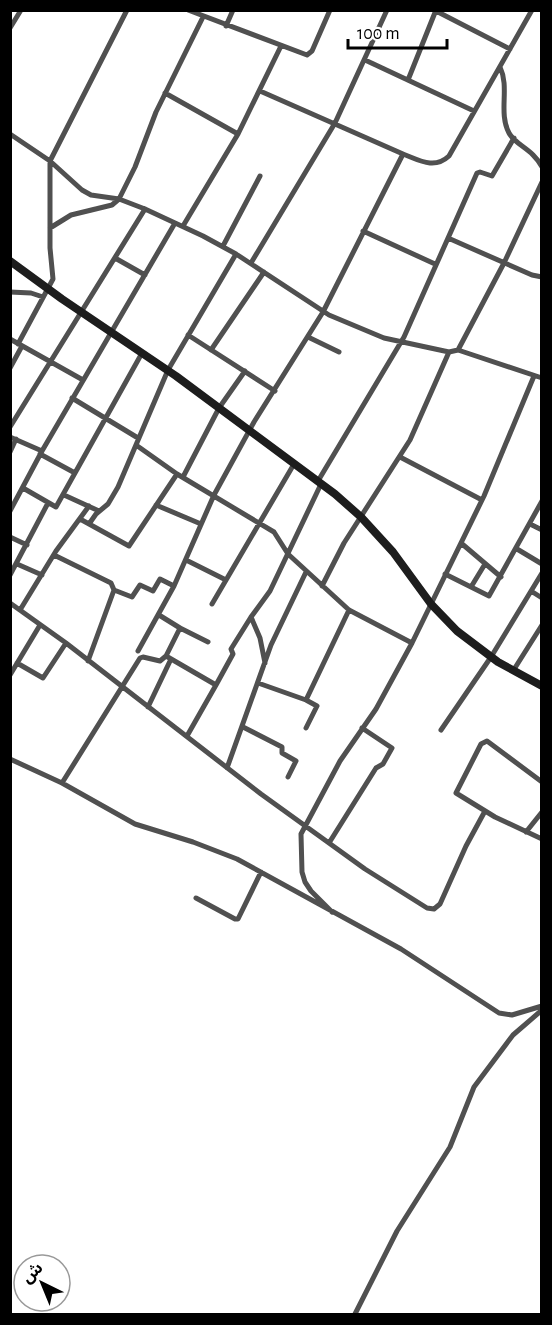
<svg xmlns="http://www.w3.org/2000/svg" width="552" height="1325" viewBox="0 0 552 1325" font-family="'Alegreya Sans','Noto Sans Arabic',sans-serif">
	<rect width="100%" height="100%" fill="#fff"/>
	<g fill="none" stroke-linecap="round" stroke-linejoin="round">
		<path stroke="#505050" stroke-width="5" d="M 188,10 L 307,55 L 312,51 L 330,10
			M 436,11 L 510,49
			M 226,26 L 233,10
			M 10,28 L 21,10
			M 365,60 L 474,111
			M 500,67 C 510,88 498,112 509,133 C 515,145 533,149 542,167
			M 408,80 L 436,10
			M 260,91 L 403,154
			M 165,93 L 238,134
			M 10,134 L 50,161 L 82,190 L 91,195 L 119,199 L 145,209 L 203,236 L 236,254 L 329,315 L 384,338 L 449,352 L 458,350 L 542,378
			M 183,226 L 238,134 L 281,46
			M 50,228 L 71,215 L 112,205 L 119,199 L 135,167 L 156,112 L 203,17
			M 363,231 L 435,264
			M 448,238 L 532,275 L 542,277
			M 223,246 L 260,176
			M 115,258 L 145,275
			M 251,263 L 335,123 L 387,10
			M 10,292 L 31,293 L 43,297
			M 188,335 L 275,391
			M 308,337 L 339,352
			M 10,339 L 83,380
			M 18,344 L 53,279 L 50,248 L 50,161 L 127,10
			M 211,350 L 264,272
			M 458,350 L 504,263 L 542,182
			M 10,368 L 22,346
			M 72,398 L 138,438
			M 10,427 L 145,209
			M 10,437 L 42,451
			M 136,445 L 177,474 L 274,532 L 288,554 L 349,610 L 412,643
			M 10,452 L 16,439
			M 40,454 L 75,473
			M 400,457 L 482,500
			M 183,477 L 219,408 L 245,371
			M 318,481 L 404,337 L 477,173 L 480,172 L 492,176 L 514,138
			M 23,488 L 56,507 L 142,353
			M 64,495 L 99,511
			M 156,505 L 201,524
			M 10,511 L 42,451 L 175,223
			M 80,519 L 129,546 L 177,474
			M 89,524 L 96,514 L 108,504 L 118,487 L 168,370 L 236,254
			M 530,524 L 542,530
			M 10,537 L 27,545
			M 461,543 L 501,577
			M 517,549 L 542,564
			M 54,555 L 111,583 L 114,590 L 88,661
			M 186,560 L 226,580
			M 17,564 L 42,575
			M 445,574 L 471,587 L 485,564
			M 10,575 L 48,503
			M 322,586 L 344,543 L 410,440 L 449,352
			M 471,587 L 489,596 L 542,501
			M 114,590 L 132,597 L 140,585 L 153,591 L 160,579 L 174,586
			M 531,591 L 542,598
			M 10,603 L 66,643 L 261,794 L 365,869 L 427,908 L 434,909 L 440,904 L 466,846 L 485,811
			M 212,604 L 294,464
			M 20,610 L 56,551 L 89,506
			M 251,617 L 270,591 L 321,484
			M 180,628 L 208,642
			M 138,651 L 174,586 L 214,495 L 254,422 L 323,312 L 403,154 C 419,160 434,170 449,156 L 532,10
			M 166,656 L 216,685 L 187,736
			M 17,663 L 43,678 L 66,643
			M 513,671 L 542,625
			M 10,675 L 40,625
			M 258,683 L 306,700
			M 216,685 L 233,654 L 231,649 L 251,617 L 260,638 L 265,663
			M 148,707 L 171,659
			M 243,727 L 282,747 L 282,753 L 296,761 L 288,777
			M 306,728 L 317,706 L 306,700 L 349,610
			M 441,730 L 491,657 L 542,573
			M 10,759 L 62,783 L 135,824 L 193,842 L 237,859 L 401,949 L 499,1013 L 512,1015 L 542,1006
			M 227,768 L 271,645 L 306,572
			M 542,782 L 487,741 L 481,744 L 456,793 L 495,817 L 542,839
			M 62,783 L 140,658 L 143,657 L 160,661 L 166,656 L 180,628 L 159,615
			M 526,832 L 542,812
			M 329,843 L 376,768 L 383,764 L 392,748 L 362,728
			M 196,898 L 235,919 L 238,919 L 261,872
			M 332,912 L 311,891 L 305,882 L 302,872 L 301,834 L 340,761 L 376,709 L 412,643 L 484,496 L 534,376
			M 355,1314 L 397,1231 L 450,1147 L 474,1087 L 513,1035 L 542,1010"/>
		<path stroke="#1d1d1d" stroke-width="8" d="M 10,261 L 62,299 L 176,376 L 335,494 L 361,517 L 393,552 L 431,604 L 457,631 L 498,662 L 542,686"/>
	</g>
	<rect width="552" height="1325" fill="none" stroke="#000000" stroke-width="24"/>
	<g transform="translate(42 1283) rotate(317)"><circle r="28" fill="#ffffff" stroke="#999999" stroke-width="1.5"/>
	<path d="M0-4.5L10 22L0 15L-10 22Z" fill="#000000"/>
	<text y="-9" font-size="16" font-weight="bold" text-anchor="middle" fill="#000000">ش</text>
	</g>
	<path d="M348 39v9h99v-9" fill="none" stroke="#000000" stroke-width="3"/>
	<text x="357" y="39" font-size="18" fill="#000000" stroke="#ffffff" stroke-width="4.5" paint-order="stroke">100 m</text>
</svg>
